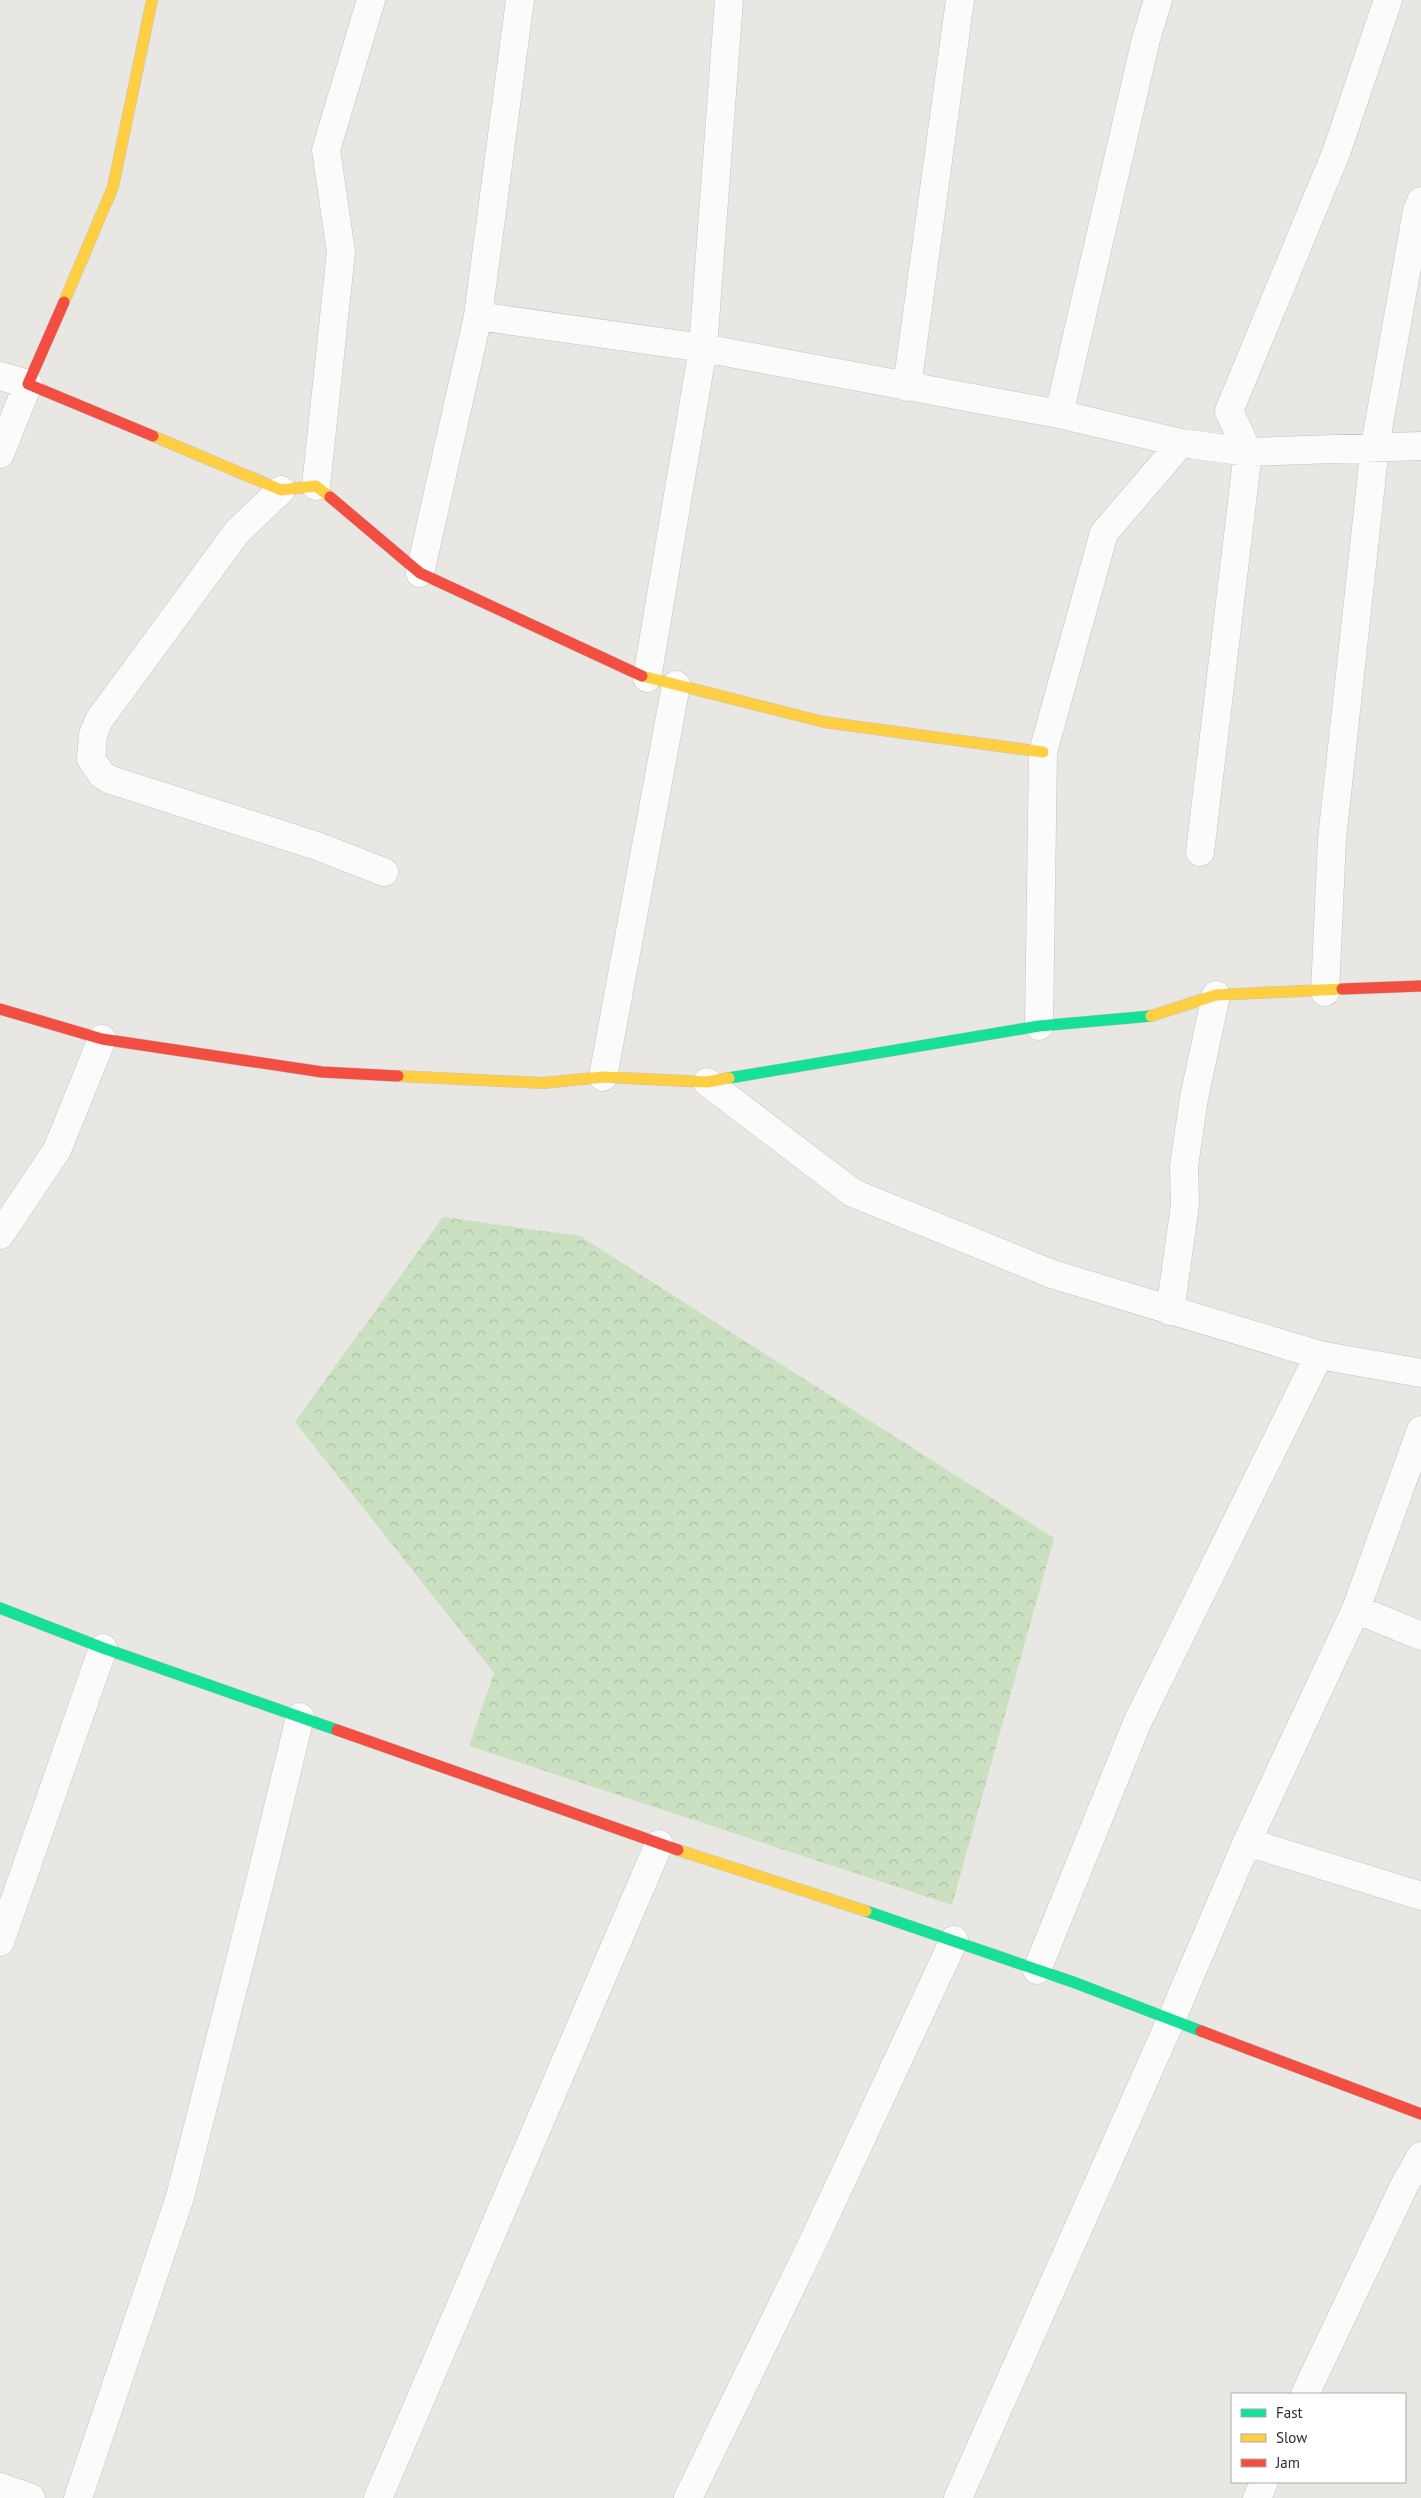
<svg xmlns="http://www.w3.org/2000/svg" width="1421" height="2498" viewBox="0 0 1421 2498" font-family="'PT Sans',sans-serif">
	<defs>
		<pattern id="park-crowns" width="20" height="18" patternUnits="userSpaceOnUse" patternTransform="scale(1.25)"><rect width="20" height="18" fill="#cae0c0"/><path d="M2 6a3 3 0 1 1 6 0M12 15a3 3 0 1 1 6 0" fill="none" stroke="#aec0a5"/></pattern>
	</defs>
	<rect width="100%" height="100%" fill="#e9e7e3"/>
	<path fill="url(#park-crowns)" d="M 443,1217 L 580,1236 L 1054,1538 L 952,1905 L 469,1746 L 494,1673 L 295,1422 Z"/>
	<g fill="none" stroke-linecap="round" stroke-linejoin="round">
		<defs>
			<path id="street" d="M 478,316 L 703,348 L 1059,414 L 1181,443 L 1248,452 L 1421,446
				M 0,376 L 28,384 L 0,454
				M 907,387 L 960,0
				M 1059,414 L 1146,39 L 1158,0
				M 316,486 L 341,252 L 326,150 L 371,0
				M 281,490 L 237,532 L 99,720 L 93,735 L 91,759 L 102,775 L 111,780 L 317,846 L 384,872
				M 420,573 L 478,316 L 520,0
				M 647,678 L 703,348 L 729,0
				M 1200,852 L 1248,452 L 1229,411 L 1336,153 L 1388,0
				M 1325,992 L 1332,839 L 1375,446 L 1417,211 L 1421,201
				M 1039,1026 L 1043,752 L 1104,533 L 1181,443
				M 603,1077 L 676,685
				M 707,1082 L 853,1193 L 1052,1274 L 1319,1355 L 1421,1373
				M 0,1235 L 57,1150 L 102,1039
				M 1170,1311 L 1185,1205 L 1184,1166 L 1194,1098 L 1216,995
				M 1356,1609 L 1421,1636
				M 1247,1842 L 1421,1896
				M 0,1942 L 103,1648
				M 1037,1970 L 1137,1723 L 1319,1355
				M 1305,2394 L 1405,2184 L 1421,2156
				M 0,2487 L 31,2498
				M 78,2498 L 180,2197 L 260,1882 L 300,1717
				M 378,2498 L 659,1844
				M 688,2498 L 812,2244 L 954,1940
				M 958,2498 L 1171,2020 L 1247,1842 L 1356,1609 L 1421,1430
				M 1257,2498 L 1264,2482"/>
			<path id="fast" d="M 729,1078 L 1039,1026 L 1151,1016
				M 0,1608 L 103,1648 L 337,1730
				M 866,1911 L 1073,1982 L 1201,2031"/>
			<path id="slow" d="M 64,302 L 113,187 L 152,0
				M 153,436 L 281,490 L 316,486 L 330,497
				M 642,676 L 824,722 L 1043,752
				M 1151,1016 L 1216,995 L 1342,989
				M 398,1076 L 543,1083 L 603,1077 L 707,1082 L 729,1078
				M 678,1850 L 866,1911"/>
			<path id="jam" d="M 64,302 L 28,384 L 153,436
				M 330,497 L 420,573 L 642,676
				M 1342,989 L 1421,986
				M 0,1009 L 102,1039 L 322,1072 L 398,1076
				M 337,1730 L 678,1850
				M 1201,2031 L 1421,2114"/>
		</defs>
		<use href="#street" stroke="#c4c3c2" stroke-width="29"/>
		<use href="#fast" stroke="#c4c3c2" stroke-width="12"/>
		<use href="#slow" stroke="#c4c3c2" stroke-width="12"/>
		<use href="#jam" stroke="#c4c3c2" stroke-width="12"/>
		<use href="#street" stroke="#fcfbfb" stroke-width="28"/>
		<use href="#fast" stroke="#16e098" stroke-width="11"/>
		<use href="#slow" stroke="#ffcf43" stroke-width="11"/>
		<use href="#jam" stroke="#f24e42" stroke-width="11"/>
	</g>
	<rect x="1231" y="2393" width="175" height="90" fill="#ffffff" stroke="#ababab"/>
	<rect x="1241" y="2409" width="25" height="8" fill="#16e098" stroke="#ababab"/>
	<text x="1276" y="2418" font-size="15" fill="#2c2c2c">Fast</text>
	<rect x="1241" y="2434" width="25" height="8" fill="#ffcf43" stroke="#ababab"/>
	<text x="1276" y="2443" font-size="15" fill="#2c2c2c">Slow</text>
	<rect x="1241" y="2459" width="25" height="8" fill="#f24e42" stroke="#ababab"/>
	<text x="1276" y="2468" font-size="15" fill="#2c2c2c">Jam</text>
</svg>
